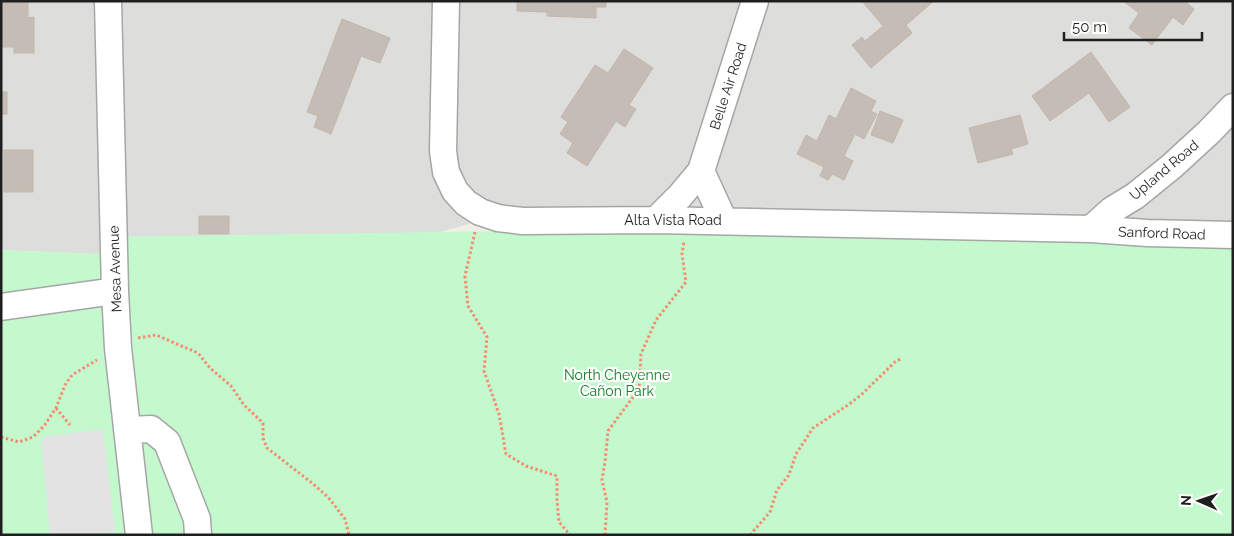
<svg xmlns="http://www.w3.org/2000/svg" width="1234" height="536" viewBox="0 0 1234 536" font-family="Raleway,sans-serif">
	<rect width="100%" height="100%" fill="#f0eee6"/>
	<path fill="#dddddc" d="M 1,1 L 1233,1 L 1233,224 L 517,210 L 437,233 L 100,237 L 99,254 L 1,250 Z"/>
	<path fill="#c4f9ce" d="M 588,230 L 1087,240 L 1233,248 L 1233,535 L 1,535 L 1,250 L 99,254 L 100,237 Z"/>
	<path fill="#e3e3e3" d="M 103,429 L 115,532 L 78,535 L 50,535 L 41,438 L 56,435 Z"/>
	<path fill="#c5bdb5" stroke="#c2b6a8" d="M 1,1 L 28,1 L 28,18 L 34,17 L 34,53 L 14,53 L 14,47 L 1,47 Z
		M 517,1 L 606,1 L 606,7 L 596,7 L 596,18 L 547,16 L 547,12 L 517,11 Z
		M 862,1 L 934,1 L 906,25 L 912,33 L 871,68 L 852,45 L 862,37 L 865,41 L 883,26 Z
		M 1184,1 L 1194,9 L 1183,25 L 1173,17 L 1152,45 L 1129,28 L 1139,13 L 1123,1 Z
		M 342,19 L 390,38 L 380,63 L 361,56 L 331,134 L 314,127 L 318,116 L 307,112 Z
		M 624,49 L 653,68 L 629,105 L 636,109 L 625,127 L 616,121 L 587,166 L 567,153 L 573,143 L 560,134 L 568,122 L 561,117 L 595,65 L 608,73 Z
		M 1091,52 L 1130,107 L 1109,122 L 1089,93 L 1050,121 L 1032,96 Z
		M 851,88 L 876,101 L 871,111 L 877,114 L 864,139 L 855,134 L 844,156 L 853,161 L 844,180 L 832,174 L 828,180 L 820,176 L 824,167 L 797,154 L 806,135 L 817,141 L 829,115 L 836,119 Z
		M 1,92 L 7,92 L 7,114 L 1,114 Z
		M 880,111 L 903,120 L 893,143 L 871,135 Z
		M 1020,115 L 1028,144 L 1011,149 L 1013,154 L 978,163 L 969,128 Z
		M 4,150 L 33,150 L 33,192 L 4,192 Z
		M 199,216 L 229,216 L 229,234 L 199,234 Z"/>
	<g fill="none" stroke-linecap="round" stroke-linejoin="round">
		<defs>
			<path id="minor" d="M 108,1 L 115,291 L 118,348 L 139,535
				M 446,1 L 443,151 L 446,172 L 455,191 L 466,203 L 480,212 L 498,218 L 522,221 L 656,220 L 1091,229 L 1147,233 L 1233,235
				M 701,171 L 724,221
				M 656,220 L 680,196 L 701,171 L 755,1
				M 1091,229 L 1112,210 L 1135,196 L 1172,166 L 1209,132 L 1233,107
				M 1,307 L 115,291
				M 127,430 L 151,429 L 167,442 L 197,519 L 198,535"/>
		</defs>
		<use href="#minor" stroke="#a6a6a6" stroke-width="29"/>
		<path stroke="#f98b6e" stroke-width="3" stroke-dasharray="2.5 2.5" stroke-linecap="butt" d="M 475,232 L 465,276 L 468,306 L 487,337 L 484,371 L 499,414 L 506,454 L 526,466 L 557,476 L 557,501 L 559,522 L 570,535
			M 138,338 L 156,335 L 198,353 L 210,368 L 231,386 L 244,405 L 263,423 L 263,438 L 267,448 L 312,483 L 328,497 L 345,519 L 349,535
			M 56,408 L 70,425
			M 1,437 L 19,442 L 33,437 L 44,426 L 56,408 L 65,385 L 72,375 L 97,360
			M 605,535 L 607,502 L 602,480 L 605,462 L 608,431 L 639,389 L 641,354 L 656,320 L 686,282 L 682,254 L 684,241
			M 750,535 L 770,512 L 777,490 L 789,475 L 796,454 L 813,428 L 848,405 L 861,395 L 895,362 L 902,358"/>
		<use href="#minor" stroke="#fff" stroke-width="26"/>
	</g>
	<g text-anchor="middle" stroke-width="4.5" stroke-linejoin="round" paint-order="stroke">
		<g font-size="14" fill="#1f1f1f" stroke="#fff">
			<text transform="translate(728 86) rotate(-72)" y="5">Belle Air Road</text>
			<text transform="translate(1164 170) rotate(-40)" y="5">Upland Road</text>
			<text x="673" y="225">Alta Vista Road</text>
			<text transform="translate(1162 233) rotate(2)" y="5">Sanford Road</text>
			<text transform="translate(115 269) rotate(-92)" y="5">Mesa Avenue</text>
		</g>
		<g font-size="14" fill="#0d7e22" stroke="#fff">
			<text x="617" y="380">North Cheyenne<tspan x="617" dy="16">Cañon Park</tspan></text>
		</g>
	</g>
	<rect width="1234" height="536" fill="none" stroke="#1f1f1f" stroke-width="5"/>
	<g transform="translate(1199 501) rotate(272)" stroke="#ffffff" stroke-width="4" paint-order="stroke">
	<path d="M0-4L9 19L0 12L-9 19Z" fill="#1f1f1f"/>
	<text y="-8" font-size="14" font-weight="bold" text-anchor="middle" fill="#1f1f1f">N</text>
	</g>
	<path d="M1064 32v8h138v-8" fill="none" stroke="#1f1f1f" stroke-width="2.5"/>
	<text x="1072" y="32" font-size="15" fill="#1f1f1f" stroke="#ffffff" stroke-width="4" paint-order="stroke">50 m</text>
</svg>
